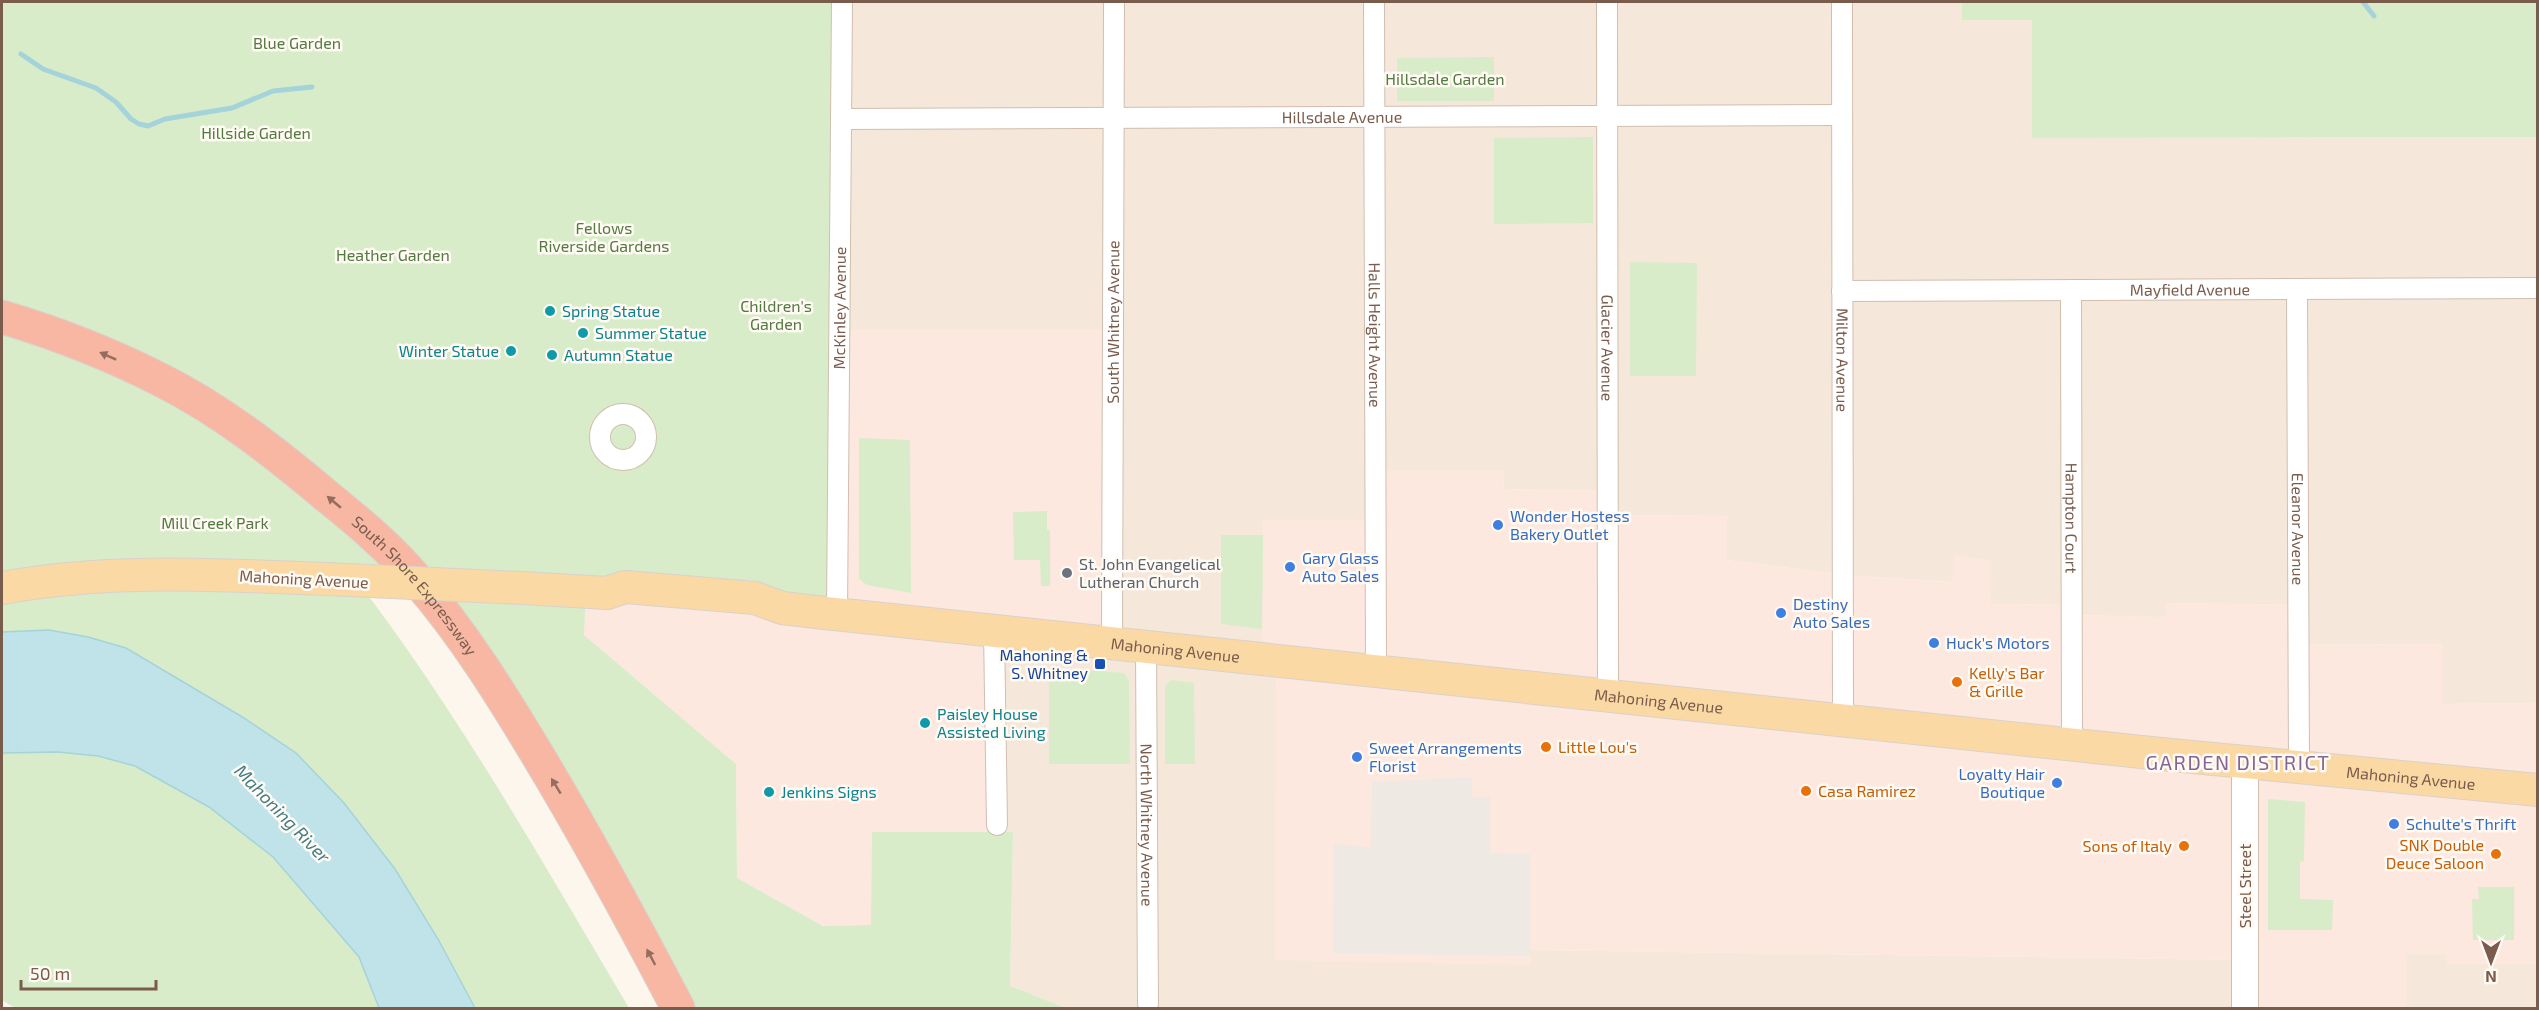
<svg xmlns="http://www.w3.org/2000/svg" width="2539" height="1010" viewBox="0 0 2539 1010" font-family="'Exo 2',sans-serif">
	<rect width="100%" height="100%" fill="#fdf6ec"/>
	<path fill="#f5e8da" d="M 842,2 L 1962,2 L 1962,20 L 2032,20 L 2032,138 L 2537,137 L 2537,703 L 2443,704 L 2443,644 L 2298,645 L 2297,605 L 2166,603 L 2166,617 L 2156,617 L 2072,615 L 2071,605 L 1990,604 L 1990,560 L 1953,582 L 1843,575 L 1727,560 L 1726,516 L 1608,515 L 1607,491 L 1504,489 L 1503,471 L 1376,520 L 1263,520 L 1530,965 L 1530,950 L 2245,960 L 2245,1008 L 1066,1008 L 1010,986 L 1013,833 L 997,832 L 866,330 L 839,329 Z
		M 2537,898 L 2537,1008 L 2407,1008 L 2407,954 L 2447,954 Z"/>
	<path fill="#fde8e0" d="M 839,329 L 1113,329 L 1112,643 L 994,630 L 997,832 L 871,925 L 823,926 L 737,878 L 736,764 L 584,635 L 585,591 Z
		M 1376,471 L 1503,471 L 1504,489 L 1608,491 L 1608,515 L 1727,516 L 1727,560 L 1843,575 L 1952,582 L 1954,555 L 1990,560 L 1991,604 L 2072,605 L 2072,615 L 2156,617 L 2166,616 L 2166,603 L 2298,605 L 2298,645 L 2443,644 L 2443,704 L 2537,703 L 2537,964 L 2447,964 L 2446,954 L 2407,954 L 2407,1008 L 2245,1008 L 2245,960 L 1530,950 L 1530,965 L 1275,960 L 1276,660 L 1262,658 L 1263,520 L 1376,520 Z"/>
	<path fill="#efe9e4" d="M 1472,777 L 1472,797 L 1490,797 L 1490,853 L 1530,854 L 1530,956 L 1333,953 L 1334,844 L 1371,847 L 1372,782 Z"/>
	<path fill="#d8ecc9" d="M 2,2 L 842,2 L 837,614 L 586,591 L 584,635 L 736,764 L 737,878 L 823,926 L 871,925 L 872,832 L 1013,832 L 1010,986 L 1066,1008 L 678,1008 L 420,584 L 358,582 C 461,717 543,863 629,1008 L 475,1008 L 438,939 L 395,869 L 126,648 L 88,637 L 49,630 L 2,632 Z
		M 1962,2 L 2537,2 L 2537,137 L 2032,138 L 2032,20 L 1962,20 Z
		M 1494,57 L 1494,101 L 1397,101 L 1397,58 Z
		M 1593,137 L 1593,223 L 1494,224 L 1494,138 Z
		M 1630,262 L 1697,263 L 1696,376 L 1630,376 Z
		M 859,438 L 910,440 L 911,593 L 867,585 L 859,579 Z
		M 1047,511 L 1047,530 L 1050,530 L 1050,586 L 1041,586 L 1040,560 L 1014,560 L 1013,512 Z
		M 1221,535 L 1263,535 L 1262,629 L 1221,624 Z
		M 1056,668 L 1124,673 L 1129,680 L 1130,764 L 1049,764 L 1049,673 Z
		M 1171,680 L 1194,683 L 1195,764 L 1165,764 L 1165,686 Z
		M 12,751 L 58,752 L 98,756 L 135,766 L 209,807 L 273,857 L 359,957 L 379,1008 L 15,1008 L 2,1000 L 2,753 Z
		M 2268,799 L 2305,802 L 2304,861 L 2300,862 L 2300,899 L 2333,900 L 2332,930 L 2268,930 Z
		M 2478,887 L 2514,887 L 2514,940 L 2473,940 L 2472,899 L 2479,899 Z"/>
	<path fill="#bfe3e8" stroke="#a5d3da" stroke-width="1.5" d="M 49,630 L 88,637 L 126,648 L 244,718 L 296,753 L 344,803 L 395,869 L 438,939 L 475,1008 L 379,1008 L 359,957 L 273,857 L 209,807 L 135,766 L 98,756 L 58,752 L 2,753 L 2,632 Z"/>
	<g fill="none" stroke-linecap="round" stroke-linejoin="round">
		<path stroke="#a5d3da" stroke-width="5" d="M 2363,2 L 2374,16
			M 21,54 L 43,69 L 96,88 L 116,102 L 131,119 L 139,124 L 148,126 L 165,119 L 232,108 L 273,91 L 312,87"/>
		<defs>
			<g id="minor">
				<path id="s1" d="M 1374,2 L 1376,670"/>
				<path id="s2" d="M 1607,2 L 1608,694"/>
				<path id="s3" d="M 1842,2 L 1843,719"/>
				<path id="s4" d="M 841,119 L 1842,115"/>
				<path id="s5" d="M 2297,289 L 2299,768"/>
				<path id="s6" d="M 2071,290 L 2072,745"/>
				<path id="s7" d="M 1842,291 L 2538,288"/>
				<circle cx="623" cy="437" r="23"/>
				<path id="s8" d="M 837,614 L 842,2"/>
				<path d="M 994,630 L 997,825"/>
				<path id="s9" d="M 1112,643 L 1114,2"/>
				<path id="s10" d="M 1146,647 L 1148,1004"/>
			</g>
			<path id="tertiary" d="M 2245,763 L 2245,1008"/>
			<g id="primary">
				<path d="M 2,588 C 110,568 218,575 327,579"/>
				<path id="s11" d="M 523,588 L 607,593 L 625,587 L 755,598 L 782,608 L 825,613 L 2151,753 L 2538,790"/>
			</g>
			<g id="motorway">
				<path id="s12" d="M 2,317 C 56,333 110,354 161,380 C 221,410 277,454 329,498 C 360,523 391,549 417,580 C 463,633 501,694 537,754 C 587,837 633,922 678,1008"/>
			</g>
		</defs>
		<use href="#minor" stroke="#d1beb0" stroke-width="22"/>
		<use href="#tertiary" stroke="#d1beb0" stroke-width="28"/>
		<use href="#primary" stroke="#dad1cd" stroke-width="34"/>
		<use href="#motorway" stroke="#dad1cd" stroke-width="35"/>
		<use href="#minor" stroke="#fff" stroke-width="20"/>
		<use href="#tertiary" stroke="#fff" stroke-width="26"/>
		<use href="#primary" stroke="#fbd9a5" stroke-width="32"/>
		<use href="#motorway" stroke="#f7b7a3" stroke-width="33"/>
		<defs>
			<path id="primary-bridge" d="M 327,579 L 523,588"/>
		</defs>
		<use href="#primary-bridge" stroke="#dad1cd" stroke-width="34" stroke-linecap="butt"/>
		<use href="#primary-bridge" stroke="#fbd9a5" stroke-width="32"/>
	</g>
	<defs><path id="oneway-solid" d="M-6-.8H1V-3.2L6.5 0L1 3.2V.8H-6Z" transform="scale(1.5)"/></defs>
	<g fill="#936e5e">
		<use href="#oneway-solid" transform="translate(108 356) rotate(-156)"/>
		<use href="#oneway-solid" transform="translate(334 502) rotate(-140)"/>
		<use href="#oneway-solid" transform="translate(556 786) rotate(-121)"/>
		<use href="#oneway-solid" transform="translate(651 957) rotate(-118)"/>
	</g>
	<g fill="#0f9aa8" stroke="#fffaf3" stroke-width="2">
		<circle cx="550" cy="311" r="6"/>
		<circle cx="583" cy="333" r="6"/>
		<circle cx="511" cy="351" r="6"/>
		<circle cx="552" cy="355" r="6"/>
		<circle cx="925" cy="723" r="6"/>
		<circle cx="769" cy="792" r="6"/>
	</g>
	<g fill="#3f7fe0" stroke="#fffaf3" stroke-width="2">
		<circle cx="1498" cy="525" r="6"/>
		<circle cx="1290" cy="567" r="6"/>
		<circle cx="1781" cy="613" r="6"/>
		<circle cx="1934" cy="643" r="6"/>
		<circle cx="1357" cy="757" r="6"/>
		<circle cx="2057" cy="783" r="6"/>
		<circle cx="2394" cy="824" r="6"/>
	</g>
	<circle fill="#6b7280" stroke="#fffaf3" stroke-width="2" cx="1067" cy="573" r="6"/>
	<rect fill="#1a4fb4" stroke="#fffaf3" stroke-width="2" x="1094" y="658" width="12" height="12" rx="3"/>
	<g fill="#e8710a" stroke="#fffaf3" stroke-width="2">
		<circle cx="1957" cy="682" r="6"/>
		<circle cx="1546" cy="747" r="6"/>
		<circle cx="1806" cy="791" r="6"/>
		<circle cx="2184" cy="846" r="6"/>
		<circle cx="2496" cy="854" r="6"/>
	</g>
	<g text-anchor="middle" stroke-width="5" stroke-linejoin="round" paint-order="stroke">
		<g font-size="16" fill="#537a41" stroke="#fffaf3">
			<text x="297" y="49">Blue Garden</text>
			<text x="1445" y="85">Hillsdale Garden</text>
			<text x="256" y="139">Hillside Garden</text>
			<text x="604" y="234">Fellows<tspan x="604" dy="18">Riverside Gardens</tspan></text>
			<text x="393" y="261">Heather Garden</text>
			<text x="776" y="312">Children's<tspan x="776" dy="18">Garden</tspan></text>
			<text x="215" y="529">Mill Creek Park</text>
		</g>
		<g font-size="16" fill="#7a5c4d" stroke="#fffaf3">
			<text dy="6" stroke="none"><textPath href="#s4" startOffset="501">Hillsdale Avenue</textPath></text>
			<text dy="6" stroke="none"><textPath href="#s7" startOffset="348">Mayfield Avenue</textPath></text>
			<text dy="6" stroke="none"><textPath href="#s8" startOffset="306">McKinley Avenue</textPath></text>
			<text dy="6" stroke="none"><textPath href="#s9" startOffset="321">South Whitney Avenue</textPath></text>
			<text dy="6" stroke="none"><textPath href="#s1" startOffset="333">Halls Height Avenue</textPath></text>
			<text dy="6" stroke="none"><textPath href="#s2" startOffset="346">Glacier Avenue</textPath></text>
			<text dy="6" stroke="none"><textPath href="#s3" startOffset="358">Milton Avenue</textPath></text>
			<text dy="6" stroke="none"><textPath href="#s6" startOffset="228">Hampton Court</textPath></text>
			<text dy="6" stroke="none"><textPath href="#s5" startOffset="240">Eleanor Avenue</textPath></text>
			<text transform="translate(304 579) rotate(3)" y="6">Mahoning Avenue</text>
			<text dy="6" stroke="none"><textPath href="#s12" startOffset="500">South Shore Expressway</textPath></text>
			<text dy="6" stroke="none"><textPath href="#s11" startOffset="658">Mahoning Avenue</textPath></text>
			<text dy="6" stroke="none"><textPath href="#s11" startOffset="1144">Mahoning Avenue</textPath></text>
			<text dy="6" stroke="none"><textPath href="#s11" startOffset="1900">Mahoning Avenue</textPath></text>
			<text dy="6" stroke="none"><textPath href="#s10" startOffset="178">North Whitney Avenue</textPath></text>
			<text transform="translate(2245 886) rotate(-90)" y="6">Steel Street</text>
		</g>
		<g font-size="16" fill="#0d838f" stroke="#fffaf3" text-anchor="start">
			<text x="562" y="317">Spring Statue</text>
			<text x="595" y="339">Summer Statue</text>
			<text x="499" y="357" text-anchor="end">Winter Statue</text>
			<text x="564" y="361">Autumn Statue</text>
			<text x="937" y="720">Paisley House<tspan x="937" dy="18">Assisted Living</tspan></text>
			<text x="781" y="798">Jenkins Signs</text>
		</g>
		<g font-size="16" fill="#366cbe" stroke="#fffaf3" text-anchor="start">
			<text x="1510" y="522">Wonder Hostess<tspan x="1510" dy="18">Bakery Outlet</tspan></text>
			<text x="1302" y="564">Gary Glass<tspan x="1302" dy="18">Auto Sales</tspan></text>
			<text x="1793" y="610">Destiny<tspan x="1793" dy="18">Auto Sales</tspan></text>
			<text x="1946" y="649">Huck's Motors</text>
			<text x="1369" y="754">Sweet Arrangements<tspan x="1369" dy="18">Florist</tspan></text>
			<text x="2045" y="780" text-anchor="end">Loyalty Hair<tspan x="2045" dy="18">Boutique</tspan></text>
			<text x="2406" y="830">Schulte's Thrift</text>
		</g>
		<g font-size="16" fill="#5b616d" stroke="#fffaf3" text-anchor="start">
			<text x="1079" y="570">St. John Evangelical<tspan x="1079" dy="18">Lutheran Church</tspan></text>
		</g>
		<g font-size="16" fill="#164399" stroke="#fffaf3" text-anchor="end">
			<text x="1088" y="661">Mahoning &amp;<tspan x="1088" dy="18">S. Whitney</tspan></text>
		</g>
		<g font-size="16" fill="#c56008" stroke="#fffaf3" text-anchor="start">
			<text x="1969" y="679">Kelly's Bar<tspan x="1969" dy="18">&amp; Grille</tspan></text>
			<text x="1558" y="753">Little Lou's</text>
			<text x="1818" y="797">Casa Ramirez</text>
			<text x="2484" y="851" text-anchor="end">SNK Double<tspan x="2484" dy="18">Deuce Saloon</tspan></text>
			<text x="2172" y="852" text-anchor="end">Sons of Italy</text>
		</g>
		<g font-size="18" font-style="italic" fill="#437c86" stroke="#fffaf3">
			<text transform="translate(282 814) rotate(46)" y="6">Mahoning River</text>
		</g>
		<g font-size="20" letter-spacing="1.5" fill="#846695" stroke="#fffaf3">
			<text x="2238" y="770">GARDEN DISTRICT</text>
		</g>
	</g>
	<rect width="2539" height="1010" fill="none" stroke="#7a5c4d" stroke-width="6"/>
	<g transform="translate(2491 962) rotate(180)" stroke="#fffaf3" stroke-width="4.5" paint-order="stroke">
	<path d="M0-4.5L10 22L0 15L-10 22Z" fill="#7a5c4d"/>
	<text y="-9" font-size="16" font-weight="bold" text-anchor="middle" fill="#7a5c4d">N</text>
	</g>
	<path d="M21 980v9h135v-9" fill="none" stroke="#7a5c4d" stroke-width="3"/>
	<text x="30" y="980" font-size="18" fill="#7a5c4d" stroke="#fffaf3" stroke-width="4.5" paint-order="stroke">50 m</text>
</svg>
